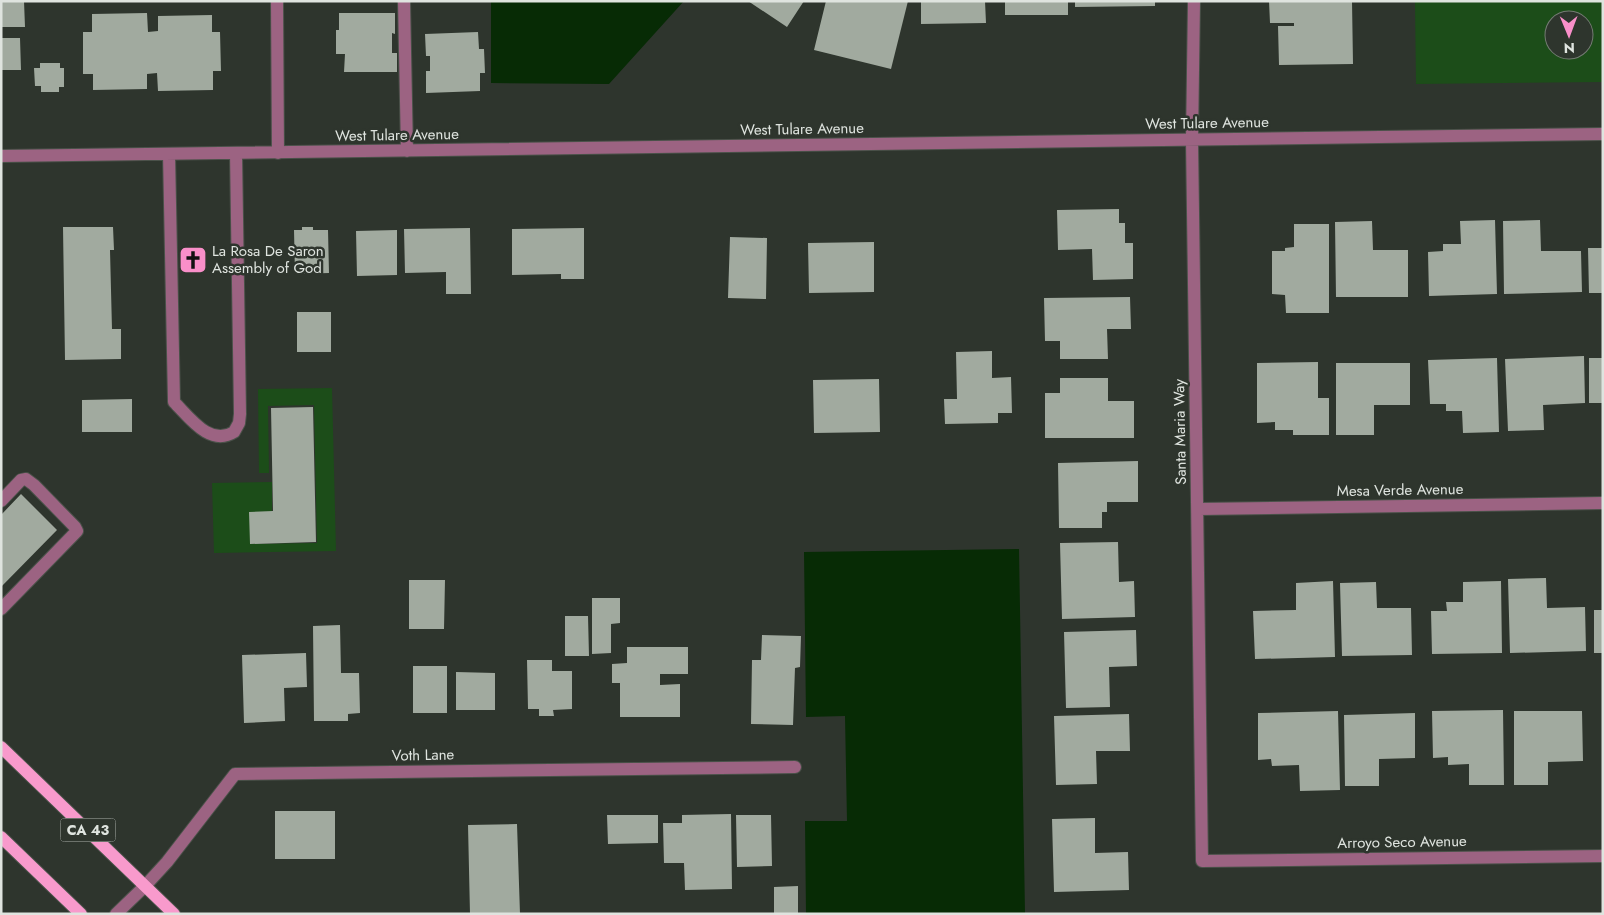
<svg xmlns="http://www.w3.org/2000/svg" width="1604" height="915" viewBox="0 0 1604 915" font-family="Jost,sans-serif">
	<rect width="100%" height="100%" fill="#2e352d"/>
	<path fill="#1c4d19" fill-rule="evenodd" d="M 1415,1 L 1603,1 L 1603,82 L 1416,84 ZM 1554,20 L 1584,20 L 1584,50 L 1554,50 Z
		M 332,388 L 336,551 L 214,553 L 212,483 L 272,482 L 272,512 L 250,544 L 317,543 L 314,405 L 268,406 L 269,473 L 259,473 L 258,389 Z"/>
	<path fill="#072b05" d="M 491,1 L 684,1 L 609,84 L 491,83 Z
		M 1019,549 L 1025,914 L 806,914 L 805,821 L 847,821 L 845,716 L 806,717 L 804,552 Z"/>
	<path fill="#a1aa9f" d="M 1,1 L 24,1 L 25,27 L 1,27 Z
		M 748,1 L 804,1 L 787,27 Z
		M 826,1 L 908,1 L 891,69 L 814,50 Z
		M 921,1 L 985,1 L 986,23 L 921,24 Z
		M 1005,1 L 1068,1 L 1068,15 L 1005,15 Z
		M 1075,1 L 1155,1 L 1155,6 L 1075,7 Z
		M 1269,1 L 1352,1 L 1353,64 L 1279,65 L 1278,26 L 1294,26 L 1294,23 L 1270,23 Z
		M 147,13 L 148,32 L 158,31 L 158,16 L 212,15 L 212,32 L 220,32 L 221,71 L 213,71 L 213,90 L 158,91 L 157,73 L 147,74 L 147,89 L 93,90 L 93,74 L 83,74 L 83,32 L 92,32 L 92,14 Z
		M 339,13 L 395,13 L 395,34 L 392,33 L 392,53 L 397,53 L 397,72 L 344,72 L 345,54 L 336,54 L 336,30 L 339,30 Z
		M 478,32 L 479,49 L 484,49 L 485,73 L 480,73 L 480,91 L 426,93 L 426,71 L 430,71 L 430,56 L 426,56 L 425,34 Z
		M 1,38 L 20,38 L 21,70 L 1,70 Z
		M 40,63 L 60,63 L 60,68 L 64,68 L 64,87 L 59,87 L 59,92 L 41,92 L 41,86 L 35,86 L 34,68 L 40,68 Z
		M 1119,209 L 1119,223 L 1125,223 L 1125,243 L 1133,243 L 1133,279 L 1093,280 L 1092,249 L 1058,250 L 1057,210 Z
		M 1495,220 L 1497,294 L 1429,296 L 1428,252 L 1443,251 L 1443,244 L 1461,244 L 1460,221 Z
		M 1540,220 L 1541,251 L 1581,251 L 1582,292 L 1504,294 L 1503,221 Z
		M 1372,221 L 1373,250 L 1408,250 L 1408,297 L 1336,297 L 1335,222 Z
		M 1294,224 L 1329,224 L 1329,313 L 1286,313 L 1285,295 L 1272,294 L 1272,251 L 1285,251 L 1285,248 L 1294,247 Z
		M 63,227 L 113,227 L 114,250 L 110,250 L 112,329 L 121,329 L 121,359 L 65,360 Z
		M 302,227 L 313,227 L 313,230 L 328,230 L 329,273 L 295,274 L 294,230 L 302,230 Z
		M 470,228 L 471,294 L 446,294 L 446,272 L 405,273 L 404,229 Z
		M 584,228 L 584,279 L 561,279 L 561,274 L 512,275 L 512,229 Z
		M 397,230 L 397,275 L 357,276 L 356,231 Z
		M 730,237 L 767,238 L 766,299 L 728,298 Z
		M 874,242 L 874,292 L 809,293 L 808,243 Z
		M 1588,248 L 1603,248 L 1603,293 L 1589,293 Z
		M 1130,297 L 1131,329 L 1107,329 L 1108,359 L 1060,359 L 1060,341 L 1045,341 L 1044,298 Z
		M 297,312 L 331,312 L 331,352 L 297,352 Z
		M 992,351 L 992,378 L 1011,377 L 1012,413 L 998,413 L 998,423 L 945,424 L 944,399 L 957,399 L 956,352 Z
		M 1584,356 L 1585,403 L 1543,405 L 1544,430 L 1508,431 L 1505,359 Z
		M 1497,358 L 1499,432 L 1463,433 L 1462,411 L 1446,411 L 1446,404 L 1430,404 L 1428,360 Z
		M 1589,358 L 1603,358 L 1603,403 L 1589,403 Z
		M 1318,362 L 1318,398 L 1329,398 L 1329,435 L 1293,435 L 1293,430 L 1275,430 L 1275,422 L 1257,423 L 1257,363 Z
		M 1336,363 L 1410,363 L 1410,405 L 1374,405 L 1374,435 L 1336,435 Z
		M 1060,378 L 1108,378 L 1108,401 L 1134,401 L 1134,438 L 1045,438 L 1045,393 L 1060,393 Z
		M 879,379 L 880,432 L 814,433 L 813,380 Z
		M 132,399 L 132,432 L 82,432 L 82,400 Z
		M 313,407 L 316,542 L 250,544 L 249,512 L 273,511 L 271,408 Z
		M 1138,461 L 1138,502 L 1107,502 L 1107,512 L 1102,512 L 1102,528 L 1059,528 L 1058,463 Z
		M 21,494 L 57,530 L 1,587 L 1,515 Z
		M 1118,542 L 1119,582 L 1134,581 L 1135,617 L 1062,619 L 1060,543 Z
		M 1546,578 L 1547,608 L 1585,607 L 1586,651 L 1510,653 L 1508,579 Z
		M 409,580 L 445,580 L 444,629 L 409,629 Z
		M 1333,581 L 1335,657 L 1255,659 L 1253,611 L 1296,610 L 1296,583 Z
		M 1501,581 L 1502,653 L 1432,654 L 1431,611 L 1447,611 L 1446,602 L 1463,602 L 1463,582 Z
		M 1376,582 L 1377,608 L 1411,608 L 1412,655 L 1342,656 L 1340,583 Z
		M 592,598 L 620,598 L 620,623 L 611,624 L 611,653 L 592,654 Z
		M 1594,610 L 1603,610 L 1603,653 L 1594,653 Z
		M 565,616 L 588,616 L 589,656 L 565,656 Z
		M 340,625 L 341,673 L 359,673 L 360,713 L 348,714 L 348,721 L 314,721 L 313,626 Z
		M 1136,630 L 1137,666 L 1109,667 L 1110,707 L 1066,708 L 1064,632 Z
		M 762,635 L 801,636 L 800,667 L 795,668 L 793,725 L 751,724 L 752,660 L 761,660 Z
		M 627,647 L 688,647 L 688,674 L 660,674 L 660,685 L 680,684 L 680,717 L 620,717 L 620,683 L 612,683 L 612,664 L 627,663 Z
		M 306,653 L 307,687 L 284,688 L 285,721 L 244,723 L 242,655 Z
		M 527,660 L 552,660 L 552,671 L 572,671 L 572,709 L 553,710 L 554,716 L 539,716 L 539,709 L 528,709 Z
		M 413,666 L 447,666 L 447,713 L 413,713 Z
		M 456,672 L 495,673 L 495,710 L 456,710 Z
		M 1503,710 L 1504,785 L 1469,785 L 1469,764 L 1448,765 L 1448,757 L 1433,758 L 1432,711 Z
		M 1338,711 L 1340,790 L 1300,791 L 1299,765 L 1272,766 L 1271,759 L 1258,760 L 1258,713 Z
		M 1514,711 L 1582,711 L 1583,761 L 1548,762 L 1548,785 L 1514,785 Z
		M 1415,713 L 1415,758 L 1379,759 L 1379,786 L 1345,786 L 1344,715 Z
		M 1129,714 L 1130,751 L 1096,751 L 1097,784 L 1056,785 L 1054,716 Z
		M 275,811 L 335,811 L 335,859 L 275,859 Z
		M 731,814 L 732,889 L 685,890 L 684,863 L 664,863 L 663,823 L 682,823 L 682,815 Z
		M 607,815 L 658,815 L 658,843 L 608,844 Z
		M 736,815 L 771,815 L 772,866 L 737,867 Z
		M 1095,818 L 1095,853 L 1128,852 L 1129,890 L 1054,892 L 1052,819 Z
		M 517,824 L 520,914 L 470,914 L 468,825 Z
		M 798,886 L 798,914 L 774,914 L 774,887 Z"/>
	<g fill="none" stroke-linecap="round" stroke-linejoin="round">
		<defs>
			<path id="minor" d="M 277,1 L 278,153
				M 404,1 L 407,151
				M 1194,1 L 1192,140 L 1202,861 L 1603,856
				M 169,154 L 174,402 C 190,418 210,447 234,432 L 239,423 L 240,414 L 236,153
				M 1,156 L 1603,134
				M 1,501 L 21,480 L 26,479 L 34,485 L 75,527 L 77,531 L 1,609
				M 1198,509 L 1603,503
				M 116,914 L 145,886 L 167,862 L 235,774 L 795,767"/>
			<path id="major" d="M 1,747 L 174,914
				M 1,837 L 81,914"/>
		</defs>
		<use href="#minor" stroke="#4a5149" stroke-width="14"/>
		<use href="#major" stroke="#4a5149" stroke-width="14"/>
		<use href="#minor" stroke="#9c6382" stroke-width="12"/>
		<use href="#major" stroke="#f89acc" stroke-width="12"/>
	</g>
	<defs>
		<symbol id="church-square" viewBox="-11 -11 22 22"><rect x="-9" y="-9" width="18" height="18" rx="4" fill="#f98fc9" stroke="#2e352d"/><path d="M-1.2-6h2.4v3.5h3.3v2.4h-3.3V6h-2.4V-.1h-3.3v-2.4h3.3Z" fill="#111"/></symbol>
	</defs>
	<g fill-rule="evenodd">
		<use href="#church-square" x="177" y="244" width="32" height="32"/>
	</g>
	<g text-anchor="middle" stroke-width="5" stroke-linejoin="round" paint-order="stroke">
		<rect fill="#2e352d" stroke="#aab0aa" stroke-width="1" x="60.5" y="818.5" width="55" height="23" rx="4"/>
		<g font-size="14" font-weight="bold" fill="#dfe4df">
			<text x="88" y="835">CA 43</text>
		</g>
		<g font-size="15" fill="#dfe4df" stroke="#2e352d">
			<text transform="translate(1207 123) rotate(-1)" y="5">West Tulare Avenue</text>
			<text transform="translate(802 129) rotate(-1)" y="5">West Tulare Avenue</text>
			<text transform="translate(397 135) rotate(-1)" y="5">West Tulare Avenue</text>
			<text transform="translate(1180 432) rotate(-91)" y="5">Santa Maria Way</text>
			<text transform="translate(1400 490) rotate(-1)" y="5">Mesa Verde Avenue</text>
			<text transform="translate(423 755) rotate(-1)" y="5">Voth Lane</text>
			<text transform="translate(1402 842) rotate(-1)" y="5">Arroyo Seco Avenue</text>
		</g>
		<g font-size="15" fill="#dfe4df" stroke="#2e352d" text-anchor="start">
			<text x="212" y="256">La Rosa De Saron<tspan x="212" dy="17">Assembly of God</tspan></text>
		</g>
	</g>
	<rect width="1604" height="915" fill="none" stroke="#dfe4df" stroke-width="5"/>
	<g transform="translate(1569 35) rotate(179)"><circle r="24" fill="#2e352d" stroke="#757b74"/>
	<path d="M0-4L9 19L0 12L-9 19Z" fill="#f98fc9"/>
	<text y="-8" font-size="14" font-weight="bold" text-anchor="middle" fill="#dfe4df">N</text>
	</g>
</svg>
